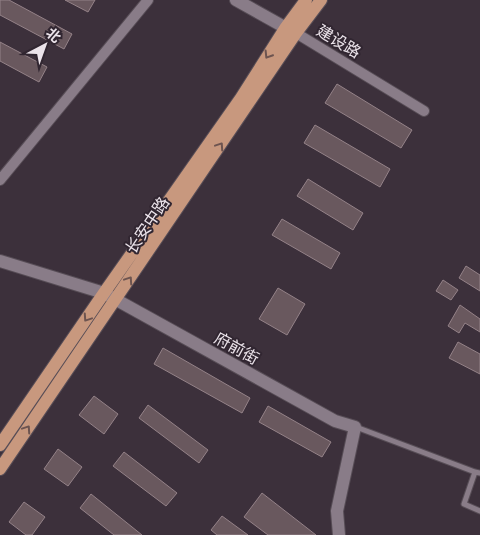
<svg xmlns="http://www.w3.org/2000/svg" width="480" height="535" viewBox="0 0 480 535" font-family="Poppins,'Noto Sans SC',sans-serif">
	<rect width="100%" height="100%" fill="#3c303b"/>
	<path fill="#69585e" stroke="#948288" d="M 0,0 L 9,0 L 72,34 L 64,49 L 0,15 Z
		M 65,0 L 95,0 L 88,12 Z
		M 0,42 L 47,67 L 39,82 L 0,61 Z
		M 337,84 L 412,130 L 401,148 L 325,103 Z
		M 315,125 L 390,169 L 380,187 L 304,143 Z
		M 308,179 L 363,213 L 353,230 L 297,196 Z
		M 282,219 L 340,253 L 331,269 L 272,235 Z
		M 466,266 L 480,275 L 480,291 L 459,278 Z
		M 443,280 L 458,290 L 451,300 L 436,291 Z
		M 278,288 L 305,304 L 287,335 L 259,319 Z
		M 460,305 L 480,319 L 480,332 L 465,323 L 459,333 L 448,326 Z
		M 458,342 L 480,354 L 480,374 L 449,358 Z
		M 163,348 L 250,398 L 242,413 L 154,364 Z
		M 94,396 L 118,414 L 104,434 L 79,415 Z
		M 148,405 L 208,450 L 199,463 L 139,418 Z
		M 268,406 L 331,442 L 322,457 L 259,422 Z
		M 58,449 L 82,467 L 68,486 L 44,469 Z
		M 124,452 L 177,493 L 166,506 L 113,466 Z
		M 262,493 L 316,535 L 268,535 L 244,517 Z
		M 91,494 L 142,535 L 114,535 L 80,508 Z
		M 24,502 L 45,517 L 32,535 L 26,535 L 9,522 Z
		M 222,516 L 248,535 L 217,535 L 211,530 Z"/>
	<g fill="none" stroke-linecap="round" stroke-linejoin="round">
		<defs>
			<path id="lane" d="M 356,427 L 475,472 L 480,473
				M 475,472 L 464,504 L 480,511"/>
			<path id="street" d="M 296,33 L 424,111
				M 0,180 L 148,0"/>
			<path id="secondary" d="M 236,0 L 295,33
				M 0,261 L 104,293 L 335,421 L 355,427 L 337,511 L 339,535"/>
			<path id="primary" d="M 0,445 L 104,293 L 241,98 L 286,27 L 306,0
				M 0,469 L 296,33 L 321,0"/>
		</defs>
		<use href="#lane" stroke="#574d56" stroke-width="7"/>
		<use href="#street" stroke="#574d56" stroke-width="12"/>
		<use href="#secondary" stroke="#574d56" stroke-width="14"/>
		<use href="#primary" stroke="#574d56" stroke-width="14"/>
		<use href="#lane" stroke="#897c88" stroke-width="5"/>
		<use href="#street" stroke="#897c88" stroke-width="10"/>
		<use href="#secondary" stroke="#897c88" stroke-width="12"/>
		<use href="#primary" stroke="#c8987e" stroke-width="12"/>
	</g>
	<defs><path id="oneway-chevron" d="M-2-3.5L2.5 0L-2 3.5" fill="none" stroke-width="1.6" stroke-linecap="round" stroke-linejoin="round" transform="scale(1.25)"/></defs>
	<g stroke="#6d5450">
		<use href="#oneway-chevron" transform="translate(268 55) rotate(122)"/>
		<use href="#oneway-chevron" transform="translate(220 146) rotate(-56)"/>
		<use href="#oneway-chevron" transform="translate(129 280) rotate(-56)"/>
		<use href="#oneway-chevron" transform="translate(87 318) rotate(124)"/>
		<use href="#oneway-chevron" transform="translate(27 429) rotate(-56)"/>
	</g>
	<g text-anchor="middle" stroke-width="4" stroke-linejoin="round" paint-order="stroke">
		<g font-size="16" fill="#ebe3ea" stroke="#312631">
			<text transform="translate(339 41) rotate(31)" y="6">建设路</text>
			<text transform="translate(147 225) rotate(-56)" y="6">长安中路</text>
			<text transform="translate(237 348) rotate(29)" y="6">府前街</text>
		</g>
	</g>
	<g transform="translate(45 45) rotate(41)" stroke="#312631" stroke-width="4" paint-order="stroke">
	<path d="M0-4L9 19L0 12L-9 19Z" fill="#ebe3ea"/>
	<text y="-8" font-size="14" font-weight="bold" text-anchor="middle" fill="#ebe3ea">北</text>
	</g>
</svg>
